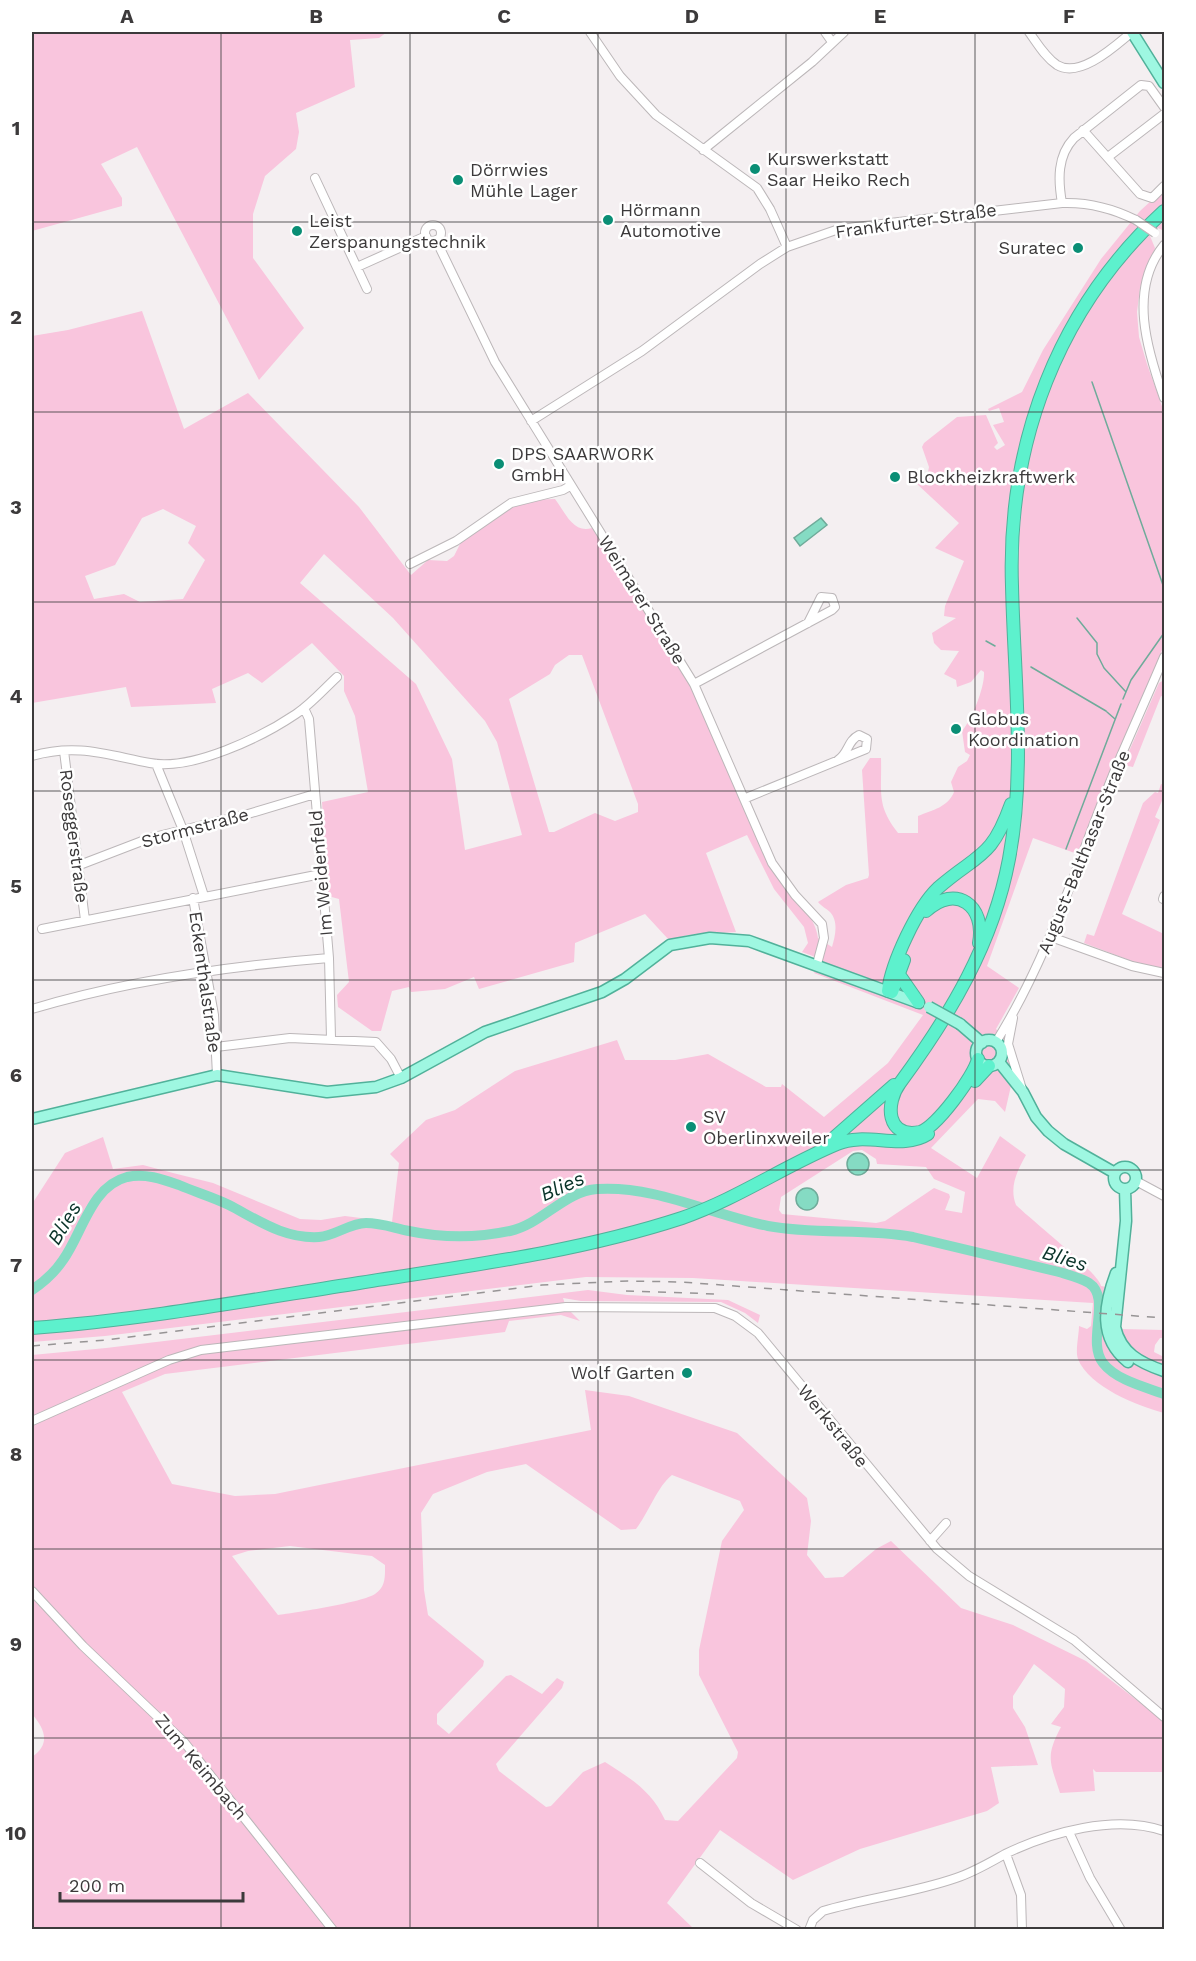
<svg xmlns="http://www.w3.org/2000/svg" width="1196" height="1961" viewBox="0 0 1196 1961" font-family="'Work Sans',sans-serif">
	<rect width="100%" height="100%" fill="#f4eff1"/>
	<path fill="#f9c5dd" fill-rule="evenodd" d="M 32,32 L 387,32 L 379,38 L 350,40 L 355,87 L 296,113 L 299,132 L 296,149 L 265,176 L 253,214 L 253,258 L 304,328 L 259,380 L 137,147 L 101,164 L 122,198 L 122,206 L 32,231 Z
		M 1164,189 L 1164,231 L 1158,228 L 1150,236 L 1155,248 L 1140,288 L 1137,312 L 1139,337 L 1147,364 L 1164,412 L 1164,645 L 1083,856 L 1033,838 L 987,966 L 1019,988 L 996,1029 L 1012,1045 L 1016,1064 L 1005,1112 L 995,1101 L 978,1099 L 931,1148 L 977,1178 L 1000,1136 L 1026,1155 C 1017,1171 1009,1187 1016,1205 C 1030,1219 1100,1274 1101,1286 L 1122,1290 L 1121,1329 L 1164,1330 L 1164,1338 L 1160,1338 L 1155,1345 L 1154,1352 L 1164,1357 L 1164,1413 C 1138,1406 1089,1387 1078,1359 C 1075,1351 1079,1335 1079,1326 L 1087,1329 L 1091,1326 L 1093,1303 L 693,1278 L 586,1277 L 105,1336 L 32,1342 L 32,1204 L 65,1153 L 103,1137 L 113,1169 L 143,1165 L 173,1173 L 213,1183 L 300,1219 L 321,1220 L 345,1216 L 392,1222 L 399,1163 L 390,1154 L 426,1120 L 455,1110 L 515,1071 L 617,1040 L 625,1060 L 675,1060 L 708,1054 L 766,1087 L 781,1087 L 782,1084 L 824,1117 L 888,1063 L 923,1015 L 814,973 L 821,959 L 802,952 L 808,943 L 804,927 L 774,889 L 747,835 L 706,853 L 736,932 L 688,935 L 669,940 L 645,914 L 575,943 L 574,962 L 479,989 L 474,977 L 445,989 L 411,992 L 409,987 L 392,991 L 381,1031 L 372,1031 L 338,1007 L 337,995 L 349,982 L 339,899 L 328,896 L 322,802 L 368,792 L 355,716 L 344,691 L 344,676 L 312,643 L 262,683 L 248,673 L 212,689 L 216,703 L 131,707 L 126,687 L 32,703 L 32,336 L 68,330 L 142,311 L 184,429 L 248,393 L 359,507 L 411,575 L 428,560 L 447,561 L 454,556 L 461,542 L 508,509 L 526,500 L 555,499 C 565,512 573,534 592,528 L 641,602 L 692,689 L 768,862 C 773,870 778,879 784,886 C 797,904 815,915 818,938 L 832,947 C 835,936 839,922 830,912 C 826,908 822,907 818,902 L 846,885 L 868,878 L 869,875 L 862,770 L 870,758 L 881,758 C 882,793 876,805 898,833 L 918,833 L 918,816 C 933,810 948,807 954,792 L 951,782 L 958,767 L 967,761 L 970,755 L 965,752 L 962,731 C 972,719 985,687 984,672 L 981,670 L 971,682 L 957,687 L 956,680 L 944,674 L 959,651 L 941,650 L 934,643 L 932,633 L 956,618 L 944,616 L 945,606 L 964,561 L 935,548 L 959,523 L 917,484 L 927,477 L 929,467 L 922,447 L 924,443 L 957,417 L 986,415 L 998,443 L 994,447 L 997,450 L 1005,445 L 993,425 L 1004,422 L 999,408 L 989,411 L 988,409 L 1022,392 L 1043,350 L 1101,259 L 1140,211 ZM 163,509 L 196,526 L 188,543 L 205,560 L 183,599 L 140,602 L 124,594 L 94,599 L 85,576 L 115,565 L 142,518 ZM 324,554 L 393,618 L 485,721 L 497,742 L 522,835 L 465,850 L 452,759 L 416,684 L 300,583 ZM 569,655 L 582,655 L 638,804 L 638,812 L 615,821 L 595,813 L 554,832 L 549,832 L 509,699 L 550,674 L 555,665 ZM 862,1150 L 876,1159 L 877,1164 L 926,1167 L 934,1179 L 965,1192 L 962,1213 L 945,1210 L 950,1197 L 949,1194 L 934,1188 L 885,1221 L 876,1223 L 782,1214 L 779,1210 L 781,1197 L 853,1151 Z
		M 1164,680 L 1164,697 L 1161,696 L 1133,767 L 1123,765 L 1159,683 Z
		M 1161,784 L 1164,785 L 1164,796 L 1155,817 L 1160,820 L 1122,914 L 1164,934 L 1164,969 L 1134,962 L 1084,943 L 1087,934 L 1094,936 L 1143,803 L 1155,792 L 1158,793 Z
		M 588,1290 L 627,1295 L 728,1300 L 760,1315 L 758,1323 L 745,1313 L 721,1302 L 581,1301 L 563,1298 L 566,1307 L 580,1321 L 561,1315 L 509,1321 L 505,1332 L 165,1374 L 122,1392 L 172,1484 L 235,1496 L 275,1494 L 591,1430 L 585,1390 L 629,1396 L 737,1433 L 807,1498 L 811,1521 L 807,1555 L 825,1578 L 843,1577 L 876,1549 L 891,1541 L 961,1608 L 1013,1625 L 1086,1661 L 1164,1721 L 1164,1772 L 1096,1772 L 1093,1769 L 1095,1791 L 1060,1793 C 1050,1762 1045,1757 1061,1727 L 1051,1724 L 1064,1707 L 1065,1689 L 1034,1664 L 1013,1696 L 1013,1708 L 1025,1727 L 1038,1765 L 991,1767 L 999,1803 L 987,1811 L 860,1849 L 793,1880 L 720,1830 L 667,1903 L 694,1929 L 32,1929 L 32,1757 C 51,1744 45,1729 32,1714 L 32,1355 L 106,1348 ZM 526,1464 L 621,1530 L 636,1529 C 649,1512 657,1487 672,1475 L 740,1501 L 744,1510 L 722,1541 L 699,1650 L 699,1675 L 738,1752 L 737,1758 L 678,1821 L 665,1820 C 652,1791 630,1778 605,1762 L 583,1772 L 551,1806 L 546,1807 L 499,1771 L 496,1764 L 562,1688 L 564,1682 L 557,1678 L 542,1694 L 511,1675 L 506,1676 L 449,1734 L 437,1724 L 437,1714 L 483,1666 L 484,1661 L 428,1615 L 424,1590 L 421,1513 L 433,1494 L 487,1472 ZM 290,1546 L 372,1556 L 385,1565 C 385,1576 386,1587 375,1594 C 364,1602 294,1613 278,1615 L 232,1556 L 248,1551 Z"/>
	<path fill="#85dbc3" stroke="#6fab9a" stroke-width="1.5" d="M 821,518 L 827,525 L 800,546 L 794,538 Z
		M847 1164a11 11 0 1 1 22 0a11 11 0 1 1-22 0Z
		M796 1199a11 11 0 1 1 22 0a11 11 0 1 1-22 0Z"/>
	<g fill="none" stroke-linecap="round" stroke-linejoin="round">
		<path stroke="#6fab9a" stroke-width="1.5" d="M 1092,382 L 1164,588
			M 1077,618 L 1097,643 L 1097,654 L 1104,668 L 1126,692
			M 986,641 L 995,646
			M 1031,667 L 1106,711
			M 1123,699 L 1131,680 L 1164,633
			M 1107,712 L 1115,719
			M 1066,849 L 1121,704"/>
		<path stroke="#85dbc3" stroke-width="10" d="M 32,1290 C 44,1282 55,1272 63,1260 C 82,1234 91,1186 127,1177 C 145,1173 162,1179 179,1185 C 195,1192 213,1197 229,1205 C 258,1220 284,1239 319,1237 C 335,1236 350,1223 366,1223 C 381,1223 394,1228 409,1231 C 442,1238 477,1238 510,1231 C 542,1224 565,1191 597,1189 C 656,1185 712,1215 768,1226 C 816,1235 866,1228 913,1237 L 1059,1272 C 1069,1275 1081,1278 1089,1283 C 1112,1298 1086,1341 1103,1363 C 1116,1380 1145,1387 1164,1394"/>
		<defs>
			<path id="minor" d="M 590,32 L 620,76 L 656,115 L 757,188 L 770,209 L 787,247
				M 825,32 L 832,42
				M 1029,32 C 1037,43 1045,57 1057,65 C 1080,79 1115,46 1132,32
				M 1083,130 L 1140,194 L 1152,198 L 1164,186
				M 703,150 L 812,62 L 844,32
				M 1108,157 L 1164,114
				M 315,178 L 367,289
				M 1062,203 C 1058,180 1057,156 1074,138 L 1141,85 L 1149,86 L 1164,107
				M425 233a8 8 0 1 1 16 0a8 8 0 1 1-16 0Z
				M 436,240 L 495,362 L 694,684 L 772,863 L 795,895 L 822,924 L 824,938 L 817,964
				M 1164,245 C 1128,289 1147,350 1164,398
				M 357,267 L 426,236
				M 531,421 L 642,351 L 760,264 L 787,247 L 836,230 L 856,227 L 1062,203 C 1089,202 1112,208 1136,220
				M 410,564 L 456,541 L 511,503 L 563,490 L 570,486
				M 694,684 L 832,610 L 835,607 L 832,598 L 821,597 L 808,623
				M 304,708 L 309,719 L 329,958 L 331,1038
				M 64,751 L 85,920
				M 32,756 C 77,743 107,755 150,763 C 192,771 262,737 296,714 C 311,704 324,689 337,677
				M 156,764 L 183,830 L 204,896
				M 746,798 L 866,749 L 867,739 L 859,735 C 847,741 849,753 838,760
				M 77,866 L 150,838 L 248,814 L 315,794
				M 193,898 L 214,1015 L 217,1075
				M 1163,899 L 1164,896
				M 42,929 L 321,874
				M 1051,937 L 1132,966 L 1164,973
				M 32,1009 C 128,980 229,966 329,958
				M 1013,1018 L 1008,1044 L 1022,1089
				M 996,1042 C 1049,957 1077,863 1115,770 C 1131,732 1148,695 1164,657
				M 216,1047 L 290,1038 L 376,1042 L 391,1059 L 401,1078
				M 1136,1181 L 1164,1196
				M 32,1421 L 169,1360 L 201,1350 L 566,1307 L 715,1308 L 735,1316 L 758,1333 L 937,1549 L 969,1576 L 1074,1640 L 1164,1717
				M 930,1541 L 946,1523
				M 32,1591 L 83,1646 L 184,1742 L 333,1930
				M 1069,1832 L 1090,1878 L 1121,1930
				M 1006,1854 L 1021,1895 L 1022,1930
				M 700,1863 L 751,1903 L 797,1930
				M 809,1930 L 813,1920 L 823,1911 C 867,1898 913,1893 956,1878 C 974,1872 989,1863 1005,1854 C 1051,1832 1115,1814 1164,1831"/>
			<path id="major" d="M 1132,32 L 1164,83
				M 960,1024 L 982,1043
				M976 1053a13 13 0 1 1 26 0a13 13 0 1 1-26 0Z
				M 999,1062 L 1023,1092 L 1036,1117 L 1048,1131 L 1064,1144 L 1115,1173
				M 32,1119 L 217,1075 L 327,1092 L 376,1087 L 401,1078 L 485,1032 L 602,992 L 625,979 L 670,945 L 710,938 L 749,941 L 919,1003
				M1114 1178a11 11 0 1 1 22 0a11 11 0 1 1-22 0Z
				M 1125,1189 L 1126,1221 L 1115,1327 C 1121,1353 1140,1363 1164,1371
				M 1116,1273 C 1104,1305 1098,1338 1128,1362"/>
			<path id="highway" d="M 926,911 C 956,883 986,906 979,943
				M 900,976 L 918,1002
				M 888,991 C 892,962 917,908 938,888 C 978,853 991,860 1011,804
				M 892,992 L 904,960
				M 978,1059 C 974,1076 936,1128 920,1132 C 886,1139 885,1103 900,1083 C 950,1015 993,944 1009,859 C 1026,770 1014,677 1012,586 C 1007,443 1058,308 1164,211
				M 975,1081 L 989,1066
				M 828,1143 L 894,1085
				M 32,1328 C 141,1320 250,1300 359,1283 C 467,1266 578,1252 682,1218 C 737,1199 784,1166 837,1144 C 867,1131 901,1151 928,1134"/>
		</defs>
		<use href="#minor" stroke="#bcb7b9" stroke-width="10"/>
		<use href="#major" stroke="#51b19a" stroke-width="13"/>
		<use href="#highway" stroke="#51b19a" stroke-width="14"/>
		<use href="#minor" stroke="#fff" stroke-width="8"/>
		<use href="#major" stroke="#9ef7e1" stroke-width="10"/>
		<use href="#highway" stroke="#5df1cd" stroke-width="12"/>
		<path stroke="#979495" stroke-width="1.5" stroke-dasharray="8 8" stroke-linecap="butt" d="M 626,1291 L 717,1294
			M 32,1346 L 106,1340 L 542,1285 L 628,1281 L 681,1282 L 1164,1318"/>
		<defs>
			<path id="minor-bridge" d="M 1136,220 L 1155,233"/>
			<path id="major-bridge" d="M 929,1007 L 960,1024"/>
		</defs>
		<use href="#minor-bridge" stroke="#bcb7b9" stroke-width="10" stroke-linecap="butt"/>
		<use href="#major-bridge" stroke="#51b19a" stroke-width="13" stroke-linecap="butt"/>
		<use href="#minor-bridge" stroke="#fff" stroke-width="8"/>
		<use href="#major-bridge" stroke="#9ef7e1" stroke-width="10"/>
	</g>
	<path fill="none" stroke="#3c3a3b" stroke-width="1.5" stroke-opacity="0.55" d="M 221,32 L 221,1930M 410,32 L 410,1930M 598,32 L 598,1930M 786,32 L 786,1930M 975,32 L 975,1930M 32,222 L 1164,222M 32,412 L 1164,412M 32,602 L 1164,602M 32,791 L 1164,791M 32,980 L 1164,980M 32,1170 L 1164,1170M 32,1360 L 1164,1360M 32,1549 L 1164,1549M 32,1738 L 1164,1738"/>
	<g fill="#0a8e75" stroke="#fff" stroke-width="2">
		<circle cx="755" cy="169" r="6"/>
		<circle cx="458" cy="180" r="6"/>
		<circle cx="608" cy="220" r="6"/>
		<circle cx="297" cy="231" r="6"/>
		<circle cx="1078" cy="248" r="6"/>
		<circle cx="499" cy="464" r="6"/>
		<circle cx="895" cy="477" r="6"/>
		<circle cx="956" cy="729" r="6"/>
		<circle cx="691" cy="1127" r="6"/>
		<circle cx="687" cy="1373" r="6"/>
	</g>
	<g text-anchor="middle" stroke-width="5" stroke-linejoin="round" paint-order="stroke">
		<g font-size="18" fill="#3c3a3b" stroke="#fff" text-anchor="start">
			<text x="767" y="165">Kurswerkstatt<tspan x="767" dy="21">Saar Heiko Rech</tspan></text>
			<text x="470" y="176">Dörrwies<tspan x="470" dy="21">Mühle Lager</tspan></text>
			<text x="620" y="216">Hörmann<tspan x="620" dy="21">Automotive</tspan></text>
			<text x="309" y="227">Leist<tspan x="309" dy="21">Zerspanungstechnik</tspan></text>
			<text x="1066" y="254" text-anchor="end">Suratec</text>
			<text x="511" y="460">DPS SAARWORK<tspan x="511" dy="21">GmbH</tspan></text>
			<text x="907" y="483">Blockheizkraftwerk</text>
			<text x="968" y="725">Globus<tspan x="968" dy="21">Koordination</tspan></text>
			<text x="703" y="1123">SV<tspan x="703" dy="21">Oberlinxweiler</tspan></text>
			<text x="675" y="1379" text-anchor="end">Wolf Garten</text>
		</g>
		<g font-size="18" fill="#3c3a3b" stroke="#fff">
			<text transform="translate(916 221) rotate(-8)" y="6">Frankfurter Straße</text>
			<text transform="translate(642 600) rotate(58)" y="6">Weimarer Straße</text>
			<text transform="translate(195 828) rotate(-15)" y="6">Stormstraße</text>
			<text transform="translate(74 836) rotate(83)" y="6">Roseggerstraße</text>
			<text transform="translate(1084 852) rotate(-68)" y="6">August-Balthasar-Straße</text>
			<text transform="translate(321 873) rotate(-95)" y="6">Im Weidenfeld</text>
			<text transform="translate(205 982) rotate(82)" y="6">Eckenthalstraße</text>
			<text transform="translate(833 1426) rotate(51)" y="6">Werkstraße</text>
			<text transform="translate(201 1767) rotate(50)" y="6">Zum Keimbach</text>
		</g>
		<g font-size="20" font-style="italic" fill="#093329" stroke="#fff">
			<text transform="translate(562 1186) rotate(-24)" y="7">Blies</text>
			<text transform="translate(64 1223) rotate(-59)" y="7">Blies</text>
			<text transform="translate(1065 1258) rotate(17)" y="7">Blies</text>
		</g>
	</g>
	<rect width="1196" height="1961" fill="none" stroke="#ffffff" stroke-width="66"/>
	<path d="M60 1892v9h183v-9" fill="none" stroke="#3c3a3b" stroke-width="3"/>
	<text x="69" y="1892" font-size="18" fill="#3c3a3b" stroke="#ffffff" stroke-width="4.5" paint-order="stroke">200 m</text>
	<rect x="33" y="33" width="1130" height="1895" fill="none" stroke="#3c3a3b" stroke-width="2"/>
	<g font-size="20" text-anchor="middle" font-weight="bold" fill="#3c3a3b">
		<text x="127" y="23">A</text>
		<text x="316" y="23">B</text>
		<text x="504" y="23">C</text>
		<text x="692" y="23">D</text>
		<text x="880" y="23">E</text>
		<text x="1069" y="23">F</text>
		<text x="16" y="135">1</text>
		<text x="16" y="324">2</text>
		<text x="16" y="514">3</text>
		<text x="16" y="703">4</text>
		<text x="16" y="893">5</text>
		<text x="16" y="1082">6</text>
		<text x="16" y="1272">7</text>
		<text x="16" y="1461">8</text>
		<text x="16" y="1651">9</text>
		<text x="16" y="1840">10</text>
	</g>
</svg>
